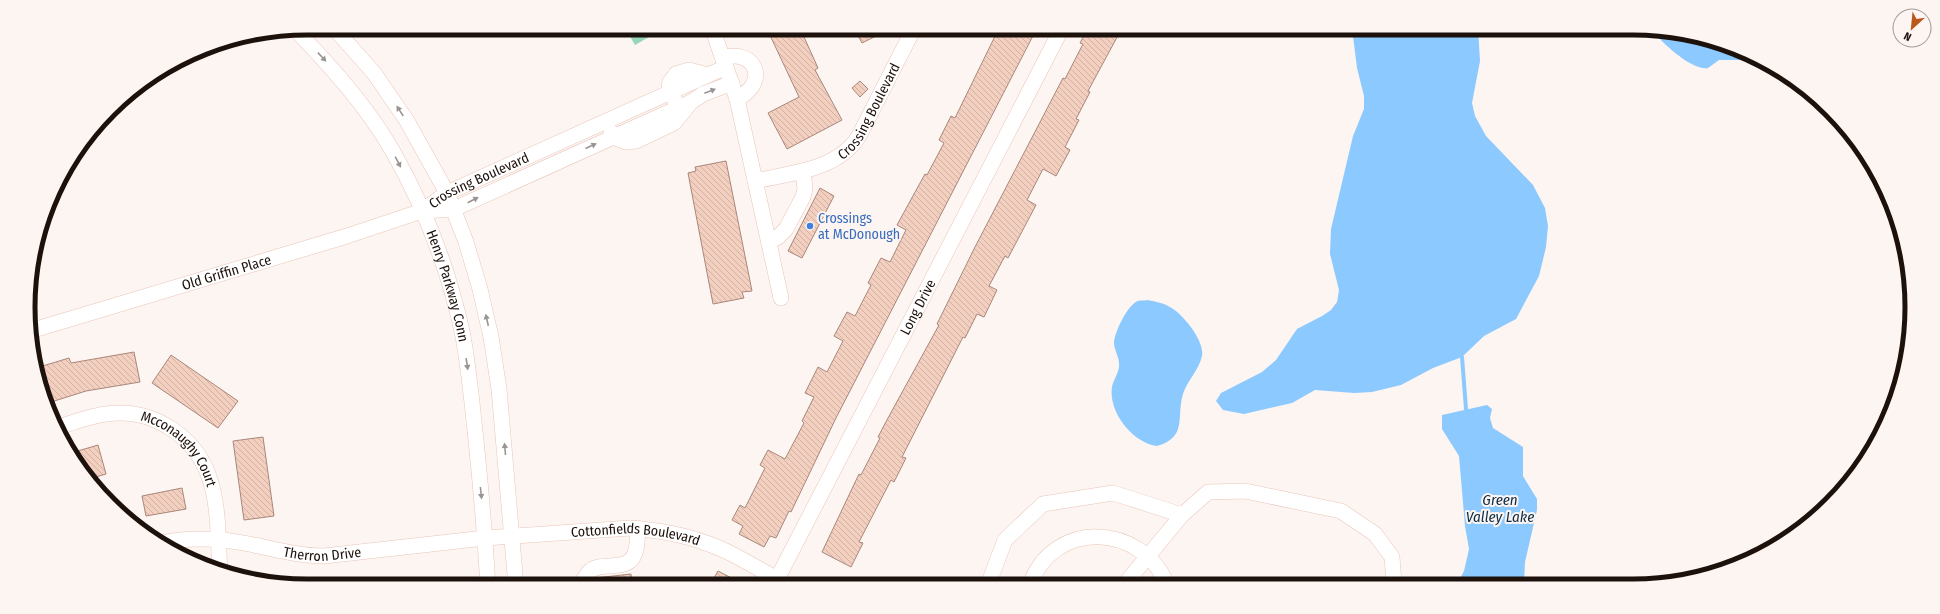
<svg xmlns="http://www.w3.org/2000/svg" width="1940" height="614" viewBox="0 0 1940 614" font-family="'Fira Sans Condensed',sans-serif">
	<defs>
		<pattern id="building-back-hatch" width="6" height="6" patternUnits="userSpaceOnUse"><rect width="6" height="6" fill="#f3cfc0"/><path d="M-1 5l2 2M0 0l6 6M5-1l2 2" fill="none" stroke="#d0b1a4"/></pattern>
	</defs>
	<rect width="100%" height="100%" fill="#fdf5f2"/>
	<path fill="#96d6b9" d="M 625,28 L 665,28 L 635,45 Z"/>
	<path fill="#8cc9ff" d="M 1352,28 L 1478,28 L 1480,61 L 1472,103 L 1475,116 L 1486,136 L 1533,185 L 1545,208 L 1548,226 L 1546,247 L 1539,276 L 1516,319 L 1484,336 L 1462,357 L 1433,368 L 1401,385 L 1372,392 L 1354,393 L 1315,390 L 1292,403 L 1244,414 L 1223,410 L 1216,401 L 1221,393 L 1262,372 L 1276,360 L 1297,329 L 1322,316 L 1331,310 L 1337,302 L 1339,290 L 1330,254 L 1331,229 L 1353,136 L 1364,109 L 1364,96 L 1357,68 Z
		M 1652,30 L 1688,33 L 1740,49 L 1780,71 L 1765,69 L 1746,60 L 1719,60 L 1708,68 C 1692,71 1661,42 1652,30 Z
		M 1147,300 C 1155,301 1163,303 1170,307 C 1183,314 1205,341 1202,356 C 1199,370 1187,381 1183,394 C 1176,417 1188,437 1157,446 C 1133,443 1108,412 1112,387 C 1113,380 1120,371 1119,364 C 1119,356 1114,350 1114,343 C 1114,333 1128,304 1138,301 C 1140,300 1144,301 1147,300 Z
		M 1487,405 L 1492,409 L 1490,418 L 1493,428 L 1523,447 L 1523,476 L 1537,499 L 1537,510 L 1525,562 L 1524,584 L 1457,584 L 1464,571 L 1469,549 L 1465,526 L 1459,456 L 1442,429 L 1442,415 Z"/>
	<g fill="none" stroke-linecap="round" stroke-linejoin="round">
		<path stroke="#8cc9ff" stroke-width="4" d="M 1462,357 L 1466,409"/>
	</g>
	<path fill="url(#building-back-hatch)" stroke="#a9877a" d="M 775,28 L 822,28 L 804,37 L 818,68 L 815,70 L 842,120 L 787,149 L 768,113 L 799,97 L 768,31 Z
		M 854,28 L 892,28 L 862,43 Z
		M 999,28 L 1037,28 L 836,418 L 791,512 L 789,511 L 776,538 L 770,536 L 764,547 L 739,534 L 743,526 L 732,520 L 740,505 L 745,508 L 765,468 L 760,465 L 768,450 L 785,459 L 804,423 L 802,421 L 814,397 L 805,393 L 818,367 L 827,372 L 843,341 L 834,336 L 847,312 L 855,316 L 871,285 L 868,283 L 881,258 L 890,262 L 906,230 L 897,225 L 925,174 L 927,175 L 944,143 L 939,140 L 951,116 L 955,118 Z
		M 1088,28 L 1122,28 L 1088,91 L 1090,92 L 1076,119 L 1079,120 L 1065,147 L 1070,150 L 1056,176 L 1043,169 L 1027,200 L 1036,205 L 1008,258 L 1005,256 L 989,286 L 997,290 L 984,317 L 977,314 L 965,338 L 963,337 L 902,457 L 906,458 L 894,482 L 891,480 L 859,542 L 863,543 L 851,567 L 822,552 L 859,474 L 861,475 L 880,438 L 878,437 L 888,418 L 939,325 L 937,324 L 975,247 L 1063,78 L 1065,79 L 1083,44 L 1080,43 Z
		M 860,81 L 868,89 L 860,97 L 852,88 Z
		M 726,161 L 752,291 L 742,292 L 744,298 L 713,304 L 688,173 L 696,171 L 695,167 Z
		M 820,188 L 834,196 L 802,258 L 788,251 Z
		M 134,352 L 140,382 L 86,391 L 48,403 L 37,379 L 36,368 L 69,358 L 71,363 Z
		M 171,355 L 238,401 L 218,428 L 152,383 Z
		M 263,437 L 274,516 L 244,520 L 233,441 Z
		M 98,445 L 106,474 L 89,479 L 75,462 L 71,453 Z
		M 182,488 L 186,509 L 146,516 L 142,496 Z
		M 718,571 L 745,585 L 710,585 Z
		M 631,574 L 632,585 L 595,585 L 595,578 Z"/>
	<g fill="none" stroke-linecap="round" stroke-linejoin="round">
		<defs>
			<g id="minor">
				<path d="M 334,28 L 374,73 L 407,121 L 447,193 L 466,242 L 480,289 L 491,337 L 499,389 L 516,586"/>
				<path d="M 712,28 L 737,99 L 781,298"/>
				<path id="s1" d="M 295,29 C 331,67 366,105 392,150 C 424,206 448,268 462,331 C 469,367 472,404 476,440 C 481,489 485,537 488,586"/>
				<path d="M 723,58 C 754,48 771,81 737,99"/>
				<path d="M 675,101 L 669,86 L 670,82 L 676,74 L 689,70 L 708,75"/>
				<path d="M 611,132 L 613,137 L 626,142 L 636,141 L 674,123 L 691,102"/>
				<path id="s2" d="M 755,181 C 791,173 838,170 859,136 L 914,28"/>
				<path d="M 422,211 L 454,209 L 691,102 L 703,94 L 732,83"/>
				<path d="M 769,242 L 778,237 L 786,229 L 803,197 L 805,189 L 803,171"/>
				<path id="s3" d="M 30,331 L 347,236 L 422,211 L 447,193 L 726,67"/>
				<path id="s4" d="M 59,427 C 74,422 90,416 106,414 C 153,407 198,437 211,483 C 219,509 218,543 220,571"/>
				<path id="s5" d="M 160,543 C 189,537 220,538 249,544 C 274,549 298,556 324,556 L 485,538 L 630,528 C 655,530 679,533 703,542 C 729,550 753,566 777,579"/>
				<path id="s6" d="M 774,585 L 1062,28"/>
				<path d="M 988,585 L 1005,540 L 1043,504 L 1113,493 L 1182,515 L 1208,492 L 1245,491 L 1341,511 L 1375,534 L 1392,557 L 1394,584"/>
				<path d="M 1030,585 C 1053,519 1141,523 1167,584"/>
				<path d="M 1124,585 L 1182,515"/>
				<path d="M 580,586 C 583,580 586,574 591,570 C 604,561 628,573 635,553 C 638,546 637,536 638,528"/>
			</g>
		</defs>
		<use href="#minor" stroke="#e9c5b7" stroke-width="16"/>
		<use href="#minor" stroke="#fff" stroke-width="15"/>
	</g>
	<defs><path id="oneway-solid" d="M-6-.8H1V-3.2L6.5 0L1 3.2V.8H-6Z"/></defs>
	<g fill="#999492">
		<use href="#oneway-solid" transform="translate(322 57) rotate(47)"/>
		<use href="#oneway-solid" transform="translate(710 91) rotate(-21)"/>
		<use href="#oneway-solid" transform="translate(400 111) rotate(-123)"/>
		<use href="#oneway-solid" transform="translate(591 146) rotate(-24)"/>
		<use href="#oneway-solid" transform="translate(398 162) rotate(62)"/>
		<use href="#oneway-solid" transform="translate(473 200) rotate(-27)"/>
		<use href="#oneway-solid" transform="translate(487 320) rotate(-103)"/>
		<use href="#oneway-solid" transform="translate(467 364) rotate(81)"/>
		<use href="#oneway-solid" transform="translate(505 449) rotate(-95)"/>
		<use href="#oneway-solid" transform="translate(481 493) rotate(84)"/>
	</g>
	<circle fill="#3f7fe0" stroke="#fdf5f2" stroke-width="1.5" cx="810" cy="226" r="4"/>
	<g text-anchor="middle" stroke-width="4" stroke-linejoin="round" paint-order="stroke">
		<g font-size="14" fill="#1d110c" stroke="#fdf5f2">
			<text dy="5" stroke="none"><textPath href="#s2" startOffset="143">Crossing Boulevard</textPath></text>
			<text dy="5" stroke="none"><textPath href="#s3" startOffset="475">Crossing Boulevard</textPath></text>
			<text dy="5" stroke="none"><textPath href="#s3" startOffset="205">Old Griffin Place</textPath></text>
			<text dy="5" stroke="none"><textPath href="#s1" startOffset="303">Henry Parkway Conn</textPath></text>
			<text dy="5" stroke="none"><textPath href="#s6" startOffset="313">Long Drive</textPath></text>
			<text dy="5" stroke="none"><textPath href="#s4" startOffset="137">Mcconaughy Court</textPath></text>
			<text dy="5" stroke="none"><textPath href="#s5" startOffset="479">Cottonfields Boulevard</textPath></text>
			<text dy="5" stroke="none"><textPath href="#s5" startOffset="164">Therron Drive</textPath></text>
		</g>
		<g font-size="14" fill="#366cbe" stroke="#fdf5f2" text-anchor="start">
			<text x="818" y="223">Crossings<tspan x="818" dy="16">at McDonough</tspan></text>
		</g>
		<g font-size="15" font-style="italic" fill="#0b2c46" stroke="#fdf5f2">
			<text x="1500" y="505">Green<tspan x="1500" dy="17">Valley Lake</tspan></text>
		</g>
	</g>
	<path d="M0 0H1940V614H0ZM307 35H1633A272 272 0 0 1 1905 307V307A272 272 0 0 1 1633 579H307A272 272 0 0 1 35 307V307A272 272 0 0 1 307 35Z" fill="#fdf5f2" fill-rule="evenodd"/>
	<path fill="none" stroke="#1d110c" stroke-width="5" d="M307 35H1633A272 272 0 0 1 1905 307V307A272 272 0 0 1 1633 579H307A272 272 0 0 1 35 307V307A272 272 0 0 1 307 35Z"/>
	<g transform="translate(1912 28) rotate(207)"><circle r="19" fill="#fdf5f2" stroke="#a39a96"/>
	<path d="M0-3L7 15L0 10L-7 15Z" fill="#ba581c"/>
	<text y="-6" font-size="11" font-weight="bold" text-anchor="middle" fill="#1d110c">N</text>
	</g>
</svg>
